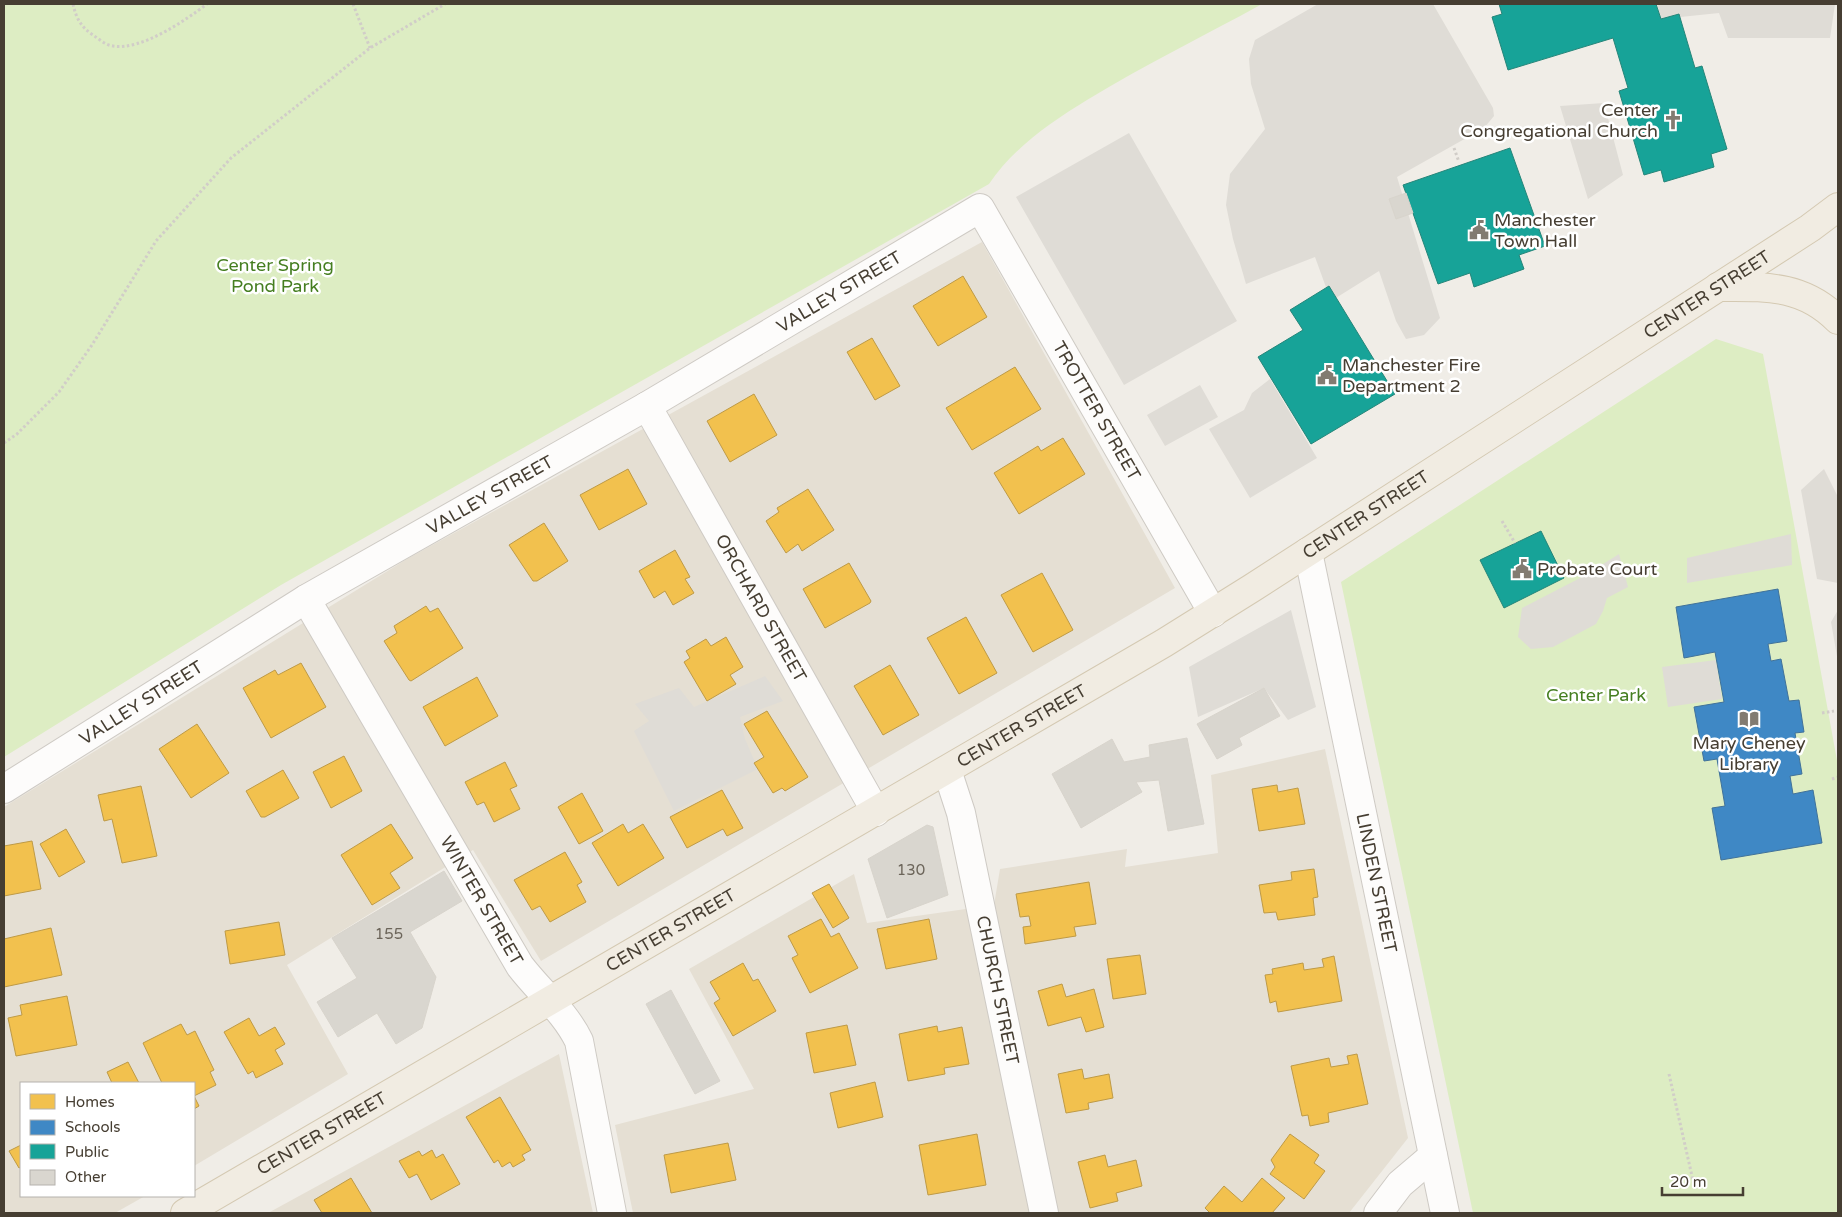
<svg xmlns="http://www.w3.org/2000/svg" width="1842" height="1217" viewBox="0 0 1842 1217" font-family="'Varela Round',sans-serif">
	<rect width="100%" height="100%" fill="#f0ede7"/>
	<path fill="#e5dfd3" d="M 982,242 L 1175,588 L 541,961 L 473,850 L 287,965 L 348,1074 L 194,1166 L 194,1083 L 21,1083 L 21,1196 L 145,1196 L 115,1213 L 4,1213 L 4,807 L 407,559 Z
		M 1325,749 L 1408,1138 L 1349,1213 L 633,1213 L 615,1125 L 754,1089 L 689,969 L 854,874 L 867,923 L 994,905 L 1000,869 L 1127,849 L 1125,867 L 1218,853 L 1211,775 Z
		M 559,1054 L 593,1213 L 268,1213 Z"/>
	<path fill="#ddedc3" d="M 4,4 L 1262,4 C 1204,36 1144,65 1087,100 C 1051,122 1013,148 989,184 L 281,585 L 4,757 Z
		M 1716,339 L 1763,354 L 1838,766 L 1838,1213 L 1473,1213 L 1341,582 Z"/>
	<path fill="#dfdcd6" d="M 1318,4 L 1433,4 L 1493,108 L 1494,116 L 1484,128 L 1397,177 L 1440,318 L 1424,335 L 1406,339 L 1396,321 L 1379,271 L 1331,301 L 1315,257 L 1246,284 L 1233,239 L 1226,205 L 1230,174 L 1265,129 L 1251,84 L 1249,59 L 1255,40 Z
		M 1657,4 L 1835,4 L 1830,38 L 1728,38 L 1719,13 L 1661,19 Z
		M 1604,103 L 1623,175 L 1588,199 L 1560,106 Z
		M 1129,133 L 1237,321 L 1124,385 L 1016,197 Z
		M 1270,379 L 1317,458 L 1250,498 L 1209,429 L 1244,410 L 1252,393 Z
		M 1200,385 L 1218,417 L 1165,446 L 1147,415 Z
		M 1824,469 L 1838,497 L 1838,583 L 1817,579 L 1801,490 Z
		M 1791,534 L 1792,565 L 1687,583 L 1687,558 Z
		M 1619,554 L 1628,587 L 1607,598 L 1603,611 L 1596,624 L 1553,647 L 1531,649 L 1518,637 L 1522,608 L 1584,576 Z
		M 1291,610 L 1316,707 L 1288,720 L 1264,688 L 1198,717 L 1189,667 Z
		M 1838,610 L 1838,662 L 1831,622 Z
		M 1716,660 L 1722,699 L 1668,707 L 1662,667 Z
		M 765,676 L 783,701 L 740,717 L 745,739 L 758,769 L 674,811 L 634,731 L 649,721 L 635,704 L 679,688 L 694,707 Z"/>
	<path fill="#f2c14e" stroke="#be9a46" d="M 963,276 L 987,317 L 938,346 L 913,306 Z
		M 872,338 L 900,386 L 875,400 L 847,352 Z
		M 1015,367 L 1041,409 L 972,450 L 946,408 Z
		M 754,394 L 777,435 L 730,462 L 707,421 Z
		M 1063,438 L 1085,474 L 1019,514 L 994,473 L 1038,446 L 1041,451 Z
		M 628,469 L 647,504 L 599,530 L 580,495 Z
		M 808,489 L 834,530 L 802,551 L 798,544 L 786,553 L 766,521 L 779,512 L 777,508 Z
		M 544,523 L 568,561 L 537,581 L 533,581 L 509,545 Z
		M 675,550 L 690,577 L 685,579 L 694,593 L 673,605 L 665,591 L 654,598 L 639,571 Z
		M 849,563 L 871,601 L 870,603 L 825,628 L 803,589 Z
		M 1042,573 L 1073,630 L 1033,652 L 1001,595 Z
		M 426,606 L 430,612 L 438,608 L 463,648 L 411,681 L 409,680 L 384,641 L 397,633 L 394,626 Z
		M 966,617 L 997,673 L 959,694 L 927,638 Z
		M 726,637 L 743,667 L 730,675 L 736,684 L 707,701 L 684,662 L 690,658 L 686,651 L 706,639 L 711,646 Z
		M 301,663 L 326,707 L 271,738 L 243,688 L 275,670 L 278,675 Z
		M 890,665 L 919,715 L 883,735 L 854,686 Z
		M 477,677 L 498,716 L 445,746 L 423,707 Z
		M 767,711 L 808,777 L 785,791 L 782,788 L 773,793 L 754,763 L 764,757 L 744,724 Z
		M 197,724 L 229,773 L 191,798 L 159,749 Z
		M 344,756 L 362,791 L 331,808 L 313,772 Z
		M 505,762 L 517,786 L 510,789 L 520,809 L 494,822 L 484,802 L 477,805 L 465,782 Z
		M 283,770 L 299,798 L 265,817 L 261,817 L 246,791 Z
		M 1277,785 L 1278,792 L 1298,788 L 1305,824 L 1259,831 L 1252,789 Z
		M 141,786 L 157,856 L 122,863 L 112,819 L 104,821 L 98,795 Z
		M 722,790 L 743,828 L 727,836 L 723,829 L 687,848 L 670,817 Z
		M 582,793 L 603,831 L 579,844 L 558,807 Z
		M 391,824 L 413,858 L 390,873 L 400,888 L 372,905 L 341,855 Z
		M 623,824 L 628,833 L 643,824 L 664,858 L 618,886 L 592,843 Z
		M 66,829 L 85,862 L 59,877 L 40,844 Z
		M 32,841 L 41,889 L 4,896 L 4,846 Z
		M 565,852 L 582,882 L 577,885 L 586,902 L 550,922 L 540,906 L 532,910 L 514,880 Z
		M 1314,869 L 1318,897 L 1313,898 L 1315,915 L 1278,920 L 1276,912 L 1264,913 L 1259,885 L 1292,880 L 1291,872 Z
		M 1089,882 L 1096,924 L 1074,927 L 1076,936 L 1025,944 L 1023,927 L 1031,926 L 1029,916 L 1020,917 L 1016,894 Z
		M 829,884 L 849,918 L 833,928 L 812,893 Z
		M 821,919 L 831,937 L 839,933 L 858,968 L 810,993 L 792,958 L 798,955 L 788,936 Z
		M 929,919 L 937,959 L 886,969 L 877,929 Z
		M 279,922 L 285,955 L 230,964 L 225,931 Z
		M 51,928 L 62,975 L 4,987 L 4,939 Z
		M 1140,955 L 1146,994 L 1113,999 L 1107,959 Z
		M 1334,956 L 1342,1001 L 1278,1012 L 1276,1001 L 1270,1003 L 1265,975 L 1273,974 L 1272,969 L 1303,963 L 1304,970 L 1324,967 L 1322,959 Z
		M 743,963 L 753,981 L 758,979 L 776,1011 L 733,1036 L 714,1003 L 720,999 L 710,982 Z
		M 1062,984 L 1066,997 L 1094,989 L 1104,1027 L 1086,1032 L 1081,1017 L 1048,1026 L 1038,991 Z
		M 67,996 L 77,1045 L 16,1056 L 8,1018 L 22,1015 L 20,1005 Z
		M 249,1018 L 259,1036 L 275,1027 L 285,1044 L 275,1050 L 283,1064 L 256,1078 L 253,1071 L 248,1074 L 224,1032 Z
		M 181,1024 L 187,1035 L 195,1031 L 214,1070 L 210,1072 L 216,1085 L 194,1096 L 199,1106 L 194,1109 L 194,1083 L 162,1083 L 143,1043 Z
		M 847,1025 L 856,1065 L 814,1073 L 806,1033 Z
		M 937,1026 L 938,1032 L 962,1027 L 969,1064 L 944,1068 L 945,1074 L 908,1081 L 899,1034 Z
		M 1357,1054 L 1368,1104 L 1328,1113 L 1329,1122 L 1310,1126 L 1308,1115 L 1302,1116 L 1291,1066 L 1329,1058 L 1331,1067 L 1349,1064 L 1347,1056 Z
		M 128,1062 L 139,1083 L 112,1083 L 107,1072 Z
		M 1082,1069 L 1084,1079 L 1109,1074 L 1113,1098 L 1088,1103 L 1089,1109 L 1066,1113 L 1058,1074 Z
		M 875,1082 L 883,1117 L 838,1128 L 830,1093 Z
		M 500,1097 L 531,1150 L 522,1155 L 525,1160 L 513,1167 L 510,1162 L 502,1167 L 498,1160 L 494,1163 L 466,1117 Z
		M 977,1134 L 986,1185 L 928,1195 L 919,1145 Z
		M 1290,1134 L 1319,1155 L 1314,1163 L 1325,1171 L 1304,1199 L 1270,1174 L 1275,1167 L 1271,1160 Z
		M 728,1143 L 736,1180 L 671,1193 L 664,1155 Z
		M 21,1145 L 21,1167 L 19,1168 L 9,1151 Z
		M 432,1150 L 436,1158 L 443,1154 L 460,1184 L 431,1200 L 417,1174 L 409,1178 L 399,1161 L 419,1151 L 422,1156 Z
		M 1105,1155 L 1108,1167 L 1136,1160 L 1142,1186 L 1116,1193 L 1118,1201 L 1090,1208 L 1078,1162 Z
		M 351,1178 L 372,1213 L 322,1213 L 314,1200 Z
		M 1262,1178 L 1285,1198 L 1272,1213 L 1210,1213 L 1205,1208 L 1224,1186 L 1242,1202 Z"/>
	<path fill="#3f88c5" stroke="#417299" d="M 1778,589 L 1787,641 L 1768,644 L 1771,661 L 1781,659 L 1789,701 L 1799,700 L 1804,732 L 1795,733 L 1802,774 L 1790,776 L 1793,794 L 1813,790 L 1822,843 L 1721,860 L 1712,808 L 1725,806 L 1717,759 L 1704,761 L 1694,707 L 1724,702 L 1715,652 L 1684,658 L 1676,607 Z"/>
	<path fill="#17a398" stroke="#258579" d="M 1499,4 L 1656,4 L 1661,19 L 1679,14 L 1695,68 L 1702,66 L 1727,149 L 1711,154 L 1714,167 L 1664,182 L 1661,170 L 1644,175 L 1619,91 L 1628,88 L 1613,38 L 1508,70 L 1492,17 L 1502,14 Z
		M 1510,148 L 1545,246 L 1519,255 L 1524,269 L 1474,287 L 1470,273 L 1438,284 L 1403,185 Z
		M 1329,286 L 1395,394 L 1311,444 L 1258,357 L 1303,330 L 1290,310 Z
		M 1541,531 L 1564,578 L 1504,608 L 1480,560 Z"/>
	<path fill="#d9d6cf" stroke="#d8d4cc" d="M 1406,193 L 1413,213 L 1396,219 L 1389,199 Z
		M 1264,688 L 1280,716 L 1239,738 L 1242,745 L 1217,759 L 1197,724 Z
		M 1187,738 L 1204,824 L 1168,831 L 1159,780 L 1136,782 L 1142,792 L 1081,828 L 1052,774 L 1112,739 L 1124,762 L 1150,757 L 1149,745 Z
		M 927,825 L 933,827 L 948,895 L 887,918 L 868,859 Z
		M 444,871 L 462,901 L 410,932 L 436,977 L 422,1028 L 396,1044 L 377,1013 L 338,1037 L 317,1002 L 357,978 L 332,938 Z
		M 671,990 L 720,1081 L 695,1094 L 646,1004 Z"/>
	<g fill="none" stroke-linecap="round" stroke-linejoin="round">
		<defs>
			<g id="minor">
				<path id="s1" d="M 647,406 L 876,812"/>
				<path id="s2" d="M 1308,552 L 1445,1213"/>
				<path id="s3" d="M 306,599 L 520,966 C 540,992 565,1012 579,1041 L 612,1213"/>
				<path id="s4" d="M 947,770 L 961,813 L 1044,1213"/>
				<path id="s5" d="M 4,789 L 306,599 L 647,406 L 980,208 L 1213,613"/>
				<path d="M 1378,1213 L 1400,1184 L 1433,1156"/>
			</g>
			<g id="major">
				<path d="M 1718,287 C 1765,287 1802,284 1838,320"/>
				<path id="s6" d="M 185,1213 L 1164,643 L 1252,588 L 1810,228 L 1838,207"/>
			</g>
		</defs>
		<use href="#minor" stroke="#cecac4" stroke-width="30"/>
		<use href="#major" stroke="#d4c9b2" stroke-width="30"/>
		<path stroke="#d1cdc8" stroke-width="3" stroke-dasharray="2.5 2.5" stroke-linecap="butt" d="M 73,4 C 76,18 81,27 93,35 C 99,39 105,45 113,46 C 141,51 186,20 207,4
			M 353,4 L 370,48
			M 1454,148 L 1459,162
			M 4,443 L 17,434 L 59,392 L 92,345 L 156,241 L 231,158 L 370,48 L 445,4
			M 1502,521 L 1515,543
			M 1822,713 L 1834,711
			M 1832,779 L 1838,777
			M 1669,1074 L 1694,1185"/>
		<use href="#minor" stroke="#fdfcfb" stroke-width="28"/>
		<use href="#major" stroke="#f1ece2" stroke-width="28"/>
	</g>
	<defs>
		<symbol id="church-bare" viewBox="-9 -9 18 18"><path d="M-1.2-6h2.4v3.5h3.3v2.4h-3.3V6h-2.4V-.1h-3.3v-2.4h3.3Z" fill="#827b71" stroke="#fff" stroke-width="2.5" paint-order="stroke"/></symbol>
		<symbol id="civic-bare" viewBox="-9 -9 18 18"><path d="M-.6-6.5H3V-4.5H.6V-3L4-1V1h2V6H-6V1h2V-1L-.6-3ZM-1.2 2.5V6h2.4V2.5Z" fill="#827b71" stroke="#fff" stroke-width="2.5" paint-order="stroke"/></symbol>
		<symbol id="library-bare" viewBox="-9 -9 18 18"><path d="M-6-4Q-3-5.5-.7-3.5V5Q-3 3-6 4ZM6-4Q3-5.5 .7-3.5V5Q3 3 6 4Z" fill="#827b71" stroke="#fff" stroke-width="2.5" paint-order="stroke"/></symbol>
	</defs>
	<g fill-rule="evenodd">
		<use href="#church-bare" x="1659" y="106" width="28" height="28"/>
		<use href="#civic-bare" x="1465" y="216" width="28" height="28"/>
		<use href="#civic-bare" x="1313" y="361" width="28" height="28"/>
		<use href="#civic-bare" x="1508" y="555" width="28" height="28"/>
		<use href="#library-bare" x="1735" y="705" width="28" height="28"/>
	</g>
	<g text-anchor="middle" stroke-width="5" stroke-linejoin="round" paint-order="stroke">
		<g font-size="15" fill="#6c655a">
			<text x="911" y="875">130</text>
			<text x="389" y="939">155</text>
		</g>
		<g font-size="18" fill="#463e32" stroke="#fff" text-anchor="start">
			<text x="1658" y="116" text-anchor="end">Center<tspan x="1658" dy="21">Congregational Church</tspan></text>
			<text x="1494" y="226">Manchester<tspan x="1494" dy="21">Town Hall</tspan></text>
			<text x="1342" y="371">Manchester Fire<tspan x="1342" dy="21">Department 2</tspan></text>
			<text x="1537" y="575">Probate Court</text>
			<text x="1749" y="749" text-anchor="middle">Mary Cheney<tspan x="1749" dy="21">Library</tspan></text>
		</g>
		<g font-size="18" fill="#457e20" stroke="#fff">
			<text x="275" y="271">Center Spring<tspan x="275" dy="21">Pond Park</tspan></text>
			<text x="1596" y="701">Center Park</text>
		</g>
		<g font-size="18" fill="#463e32" stroke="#fff">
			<text dy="6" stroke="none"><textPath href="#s5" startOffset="972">VALLEY STREET</textPath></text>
			<text dy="6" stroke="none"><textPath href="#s6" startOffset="1778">CENTER STREET</textPath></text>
			<text dy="6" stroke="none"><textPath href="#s5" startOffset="1370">TROTTER STREET</textPath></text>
			<text dy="6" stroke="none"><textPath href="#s5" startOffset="568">VALLEY STREET</textPath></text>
			<text dy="6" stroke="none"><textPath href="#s6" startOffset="1372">CENTER STREET</textPath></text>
			<text dy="6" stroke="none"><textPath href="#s1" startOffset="232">ORCHARD STREET</textPath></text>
			<text dy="6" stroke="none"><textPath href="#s5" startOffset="162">VALLEY STREET</textPath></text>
			<text dy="6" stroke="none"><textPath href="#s6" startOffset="968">CENTER STREET</textPath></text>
			<text dy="6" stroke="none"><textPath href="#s2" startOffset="338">LINDEN STREET</textPath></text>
			<text dy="6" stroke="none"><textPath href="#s3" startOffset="349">WINTER STREET</textPath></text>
			<text dy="6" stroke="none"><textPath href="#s6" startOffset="562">CENTER STREET</textPath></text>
			<text dy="6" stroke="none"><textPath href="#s4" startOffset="226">CHURCH STREET</textPath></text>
			<text dy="6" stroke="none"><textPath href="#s6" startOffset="158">CENTER STREET</textPath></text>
		</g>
	</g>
	<rect width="1842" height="1217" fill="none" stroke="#463e32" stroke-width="10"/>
	<rect x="20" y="1082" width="175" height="115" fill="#ffffff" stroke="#b5b2ad"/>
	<rect x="30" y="1094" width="25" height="15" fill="#f2c14e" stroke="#b5b2ad"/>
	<text x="65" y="1107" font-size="15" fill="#463e32">Homes</text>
	<rect x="30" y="1120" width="25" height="15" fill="#3f88c5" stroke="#b5b2ad"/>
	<text x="65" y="1132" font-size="15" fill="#463e32">Schools</text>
	<rect x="30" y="1144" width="25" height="15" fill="#17a398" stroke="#b5b2ad"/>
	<text x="65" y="1157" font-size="15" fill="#463e32">Public</text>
	<rect x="30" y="1170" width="25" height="15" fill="#d9d6cf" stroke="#b5b2ad"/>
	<text x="65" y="1182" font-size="15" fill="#463e32">Other</text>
	<path d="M1662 1187v8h81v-8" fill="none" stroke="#463e32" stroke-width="2.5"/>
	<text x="1670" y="1187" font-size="15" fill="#463e32" stroke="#ffffff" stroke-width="4" paint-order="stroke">20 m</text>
</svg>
